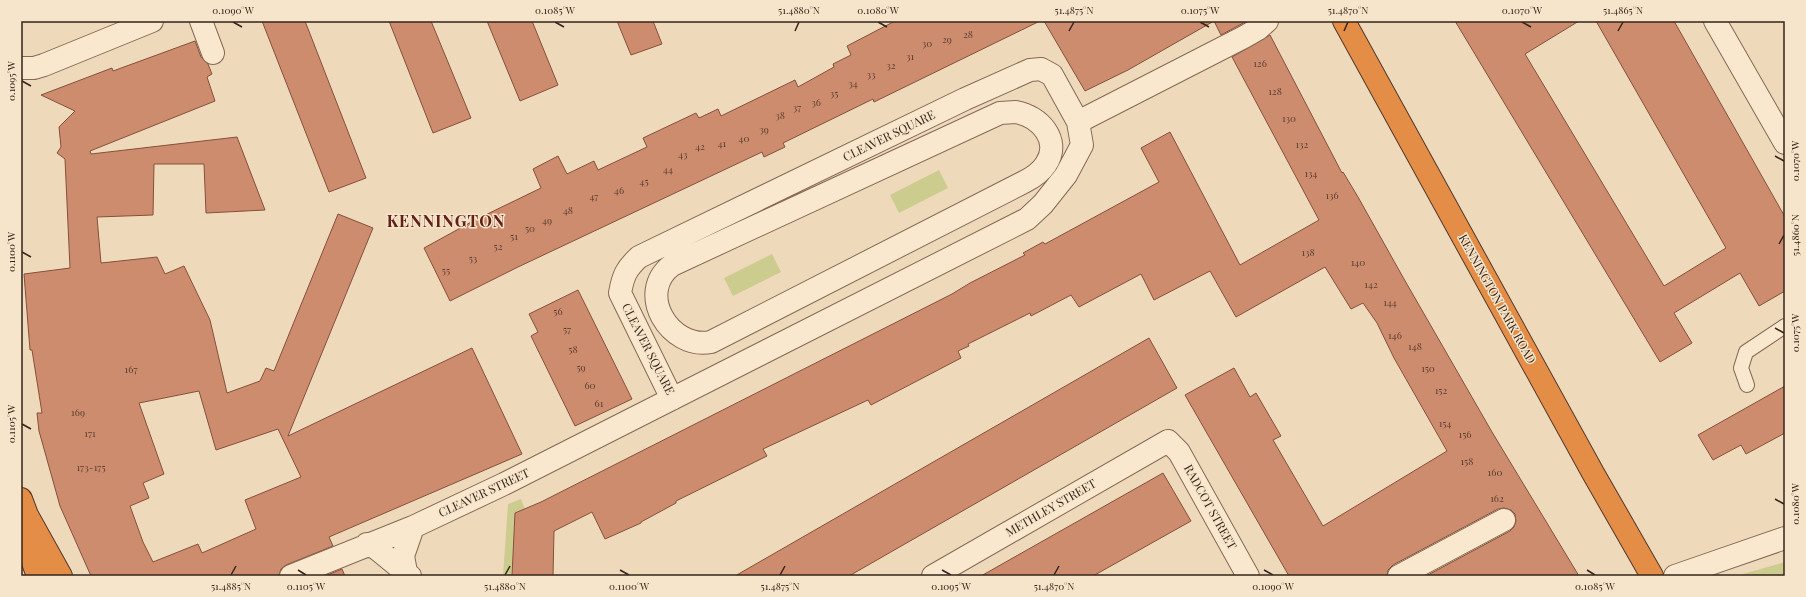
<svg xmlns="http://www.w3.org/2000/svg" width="1806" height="597" viewBox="0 0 1806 597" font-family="'Playfair Display',serif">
	<rect width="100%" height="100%" fill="#efd9bb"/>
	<path fill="#cccc8f" d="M 939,170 L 948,188 L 899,213 L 890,195 Z
		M 772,254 L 781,272 L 733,296 L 724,278 Z
		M 521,499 L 525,509 L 515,513 L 512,576 L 503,576 L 508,504 Z
		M 1785,562 L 1785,576 L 1742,576 L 1743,574 Z"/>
	<path fill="#ce8c6f" stroke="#85503a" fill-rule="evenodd" d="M 262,21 L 305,21 L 366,178 L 329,192 Z
		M 389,21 L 431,21 L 471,118 L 433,133 Z
		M 487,21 L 532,21 L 558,85 L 520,101 Z
		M 617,21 L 653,21 L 662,44 L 631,55 Z
		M 895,21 L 1040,21 L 874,102 L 873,99 L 783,143 L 785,147 L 764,157 L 762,152 L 518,267 L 450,301 L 424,248 L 475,220 L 541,188 L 533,169 L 558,156 L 567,174 L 594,161 L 598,170 L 647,147 L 643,138 L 696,113 L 699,118 L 718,109 L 721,116 L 795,80 L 798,87 L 834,67 L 833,64 L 851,55 L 847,46 Z
		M 1044,21 L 1247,21 L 1221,35 L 1214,21 L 1128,70 L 1085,91 Z
		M 1455,21 L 1579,21 L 1525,54 L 1664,286 L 1726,248 L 1596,21 L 1674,21 L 1785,217 L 1785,291 L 1759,306 L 1740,273 L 1674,313 L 1692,343 L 1660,362 Z
		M 1270,35 L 1342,173 L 1343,172 L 1358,197 L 1404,279 L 1492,432 L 1579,576 L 1426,576 L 1510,531 L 1514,527 L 1516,521 L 1515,514 L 1511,510 L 1504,508 L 1498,509 L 1393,565 L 1388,570 L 1387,576 L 1289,576 L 1185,395 L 1234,368 L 1250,397 L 1256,393 L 1281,436 L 1273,440 L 1323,526 L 1447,451 L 1394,358 L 1377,323 L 1363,303 L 1351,309 L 1325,267 L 1236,317 L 1210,271 L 1154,300 L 1141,274 L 1079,307 L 1071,295 L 1031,316 L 1030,313 L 968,344 L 969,346 L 958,351 L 961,358 L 871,405 L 868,400 L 763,449 L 767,456 L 676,501 L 676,503 L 641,522 L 641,523 L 605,539 L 592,512 L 554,531 L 553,576 L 512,576 L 515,513 L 541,502 L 952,294 L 970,283 L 1025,255 L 1023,253 L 1043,242 L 1045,244 L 1159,182 L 1141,148 L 1170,132 L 1240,265 L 1319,220 L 1232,57 Z
		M 195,41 L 201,57 L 208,64 L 212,74 L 207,77 L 215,101 L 90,151 L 91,154 L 237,137 L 265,210 L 206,213 L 204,164 L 154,164 L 153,215 L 97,217 L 101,263 L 157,257 L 165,274 L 184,266 L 210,320 L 227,393 L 260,381 L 266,368 L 274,371 L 338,214 L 373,228 L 288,436 L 472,348 L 522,454 L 329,537 L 333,546 L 286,565 L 281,569 L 279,576 L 91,576 L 60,506 L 39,431 L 37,413 L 42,413 L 32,350 L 30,350 L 24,274 L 70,268 L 65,159 L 57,153 L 61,147 L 59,127 L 75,111 L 41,95 L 112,68 L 113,71 ZM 199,391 L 216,450 L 278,429 L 301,477 L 245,500 L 256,529 L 202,553 L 198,544 L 153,562 L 143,542 L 130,506 L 149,498 L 143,483 L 164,474 L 139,403 Z
		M 578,290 L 632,399 L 575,426 L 531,336 L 538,332 L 529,314 Z
		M 1149,338 L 1177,388 L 849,576 L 735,576 Z
		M 1785,386 L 1785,433 L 1746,454 L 1741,445 L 1713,460 L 1698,435 Z
		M 1163,473 L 1191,521 L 1093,576 L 981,576 Z
		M 342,569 L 345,576 L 325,576 Z"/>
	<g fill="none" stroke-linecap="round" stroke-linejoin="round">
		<defs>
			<path id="lane" d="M 1747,385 L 1741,368 L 1746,352 L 1785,326"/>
			<path id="street" d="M 201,21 L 213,53
				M 1715,21 L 1785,143
				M 21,68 L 34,68 L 44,65 L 152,21
				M 1016,112 C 1039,116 1062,140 1046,164 C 1041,172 1032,178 1024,182 L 711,342 C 670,350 635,293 672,265 L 1000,113 Z
				M 1078,122 L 1244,37 L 1258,29 L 1267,21
				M 367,544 L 377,549 L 410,576
				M 406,572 L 403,556 L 413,527
				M 291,576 L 413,527 L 504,484 L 1027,219 L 1043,204 L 1066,175 L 1082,145 L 1078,122 L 1052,75 L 1041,69 L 1030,70 L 965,99 L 639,257 C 626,269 623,276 620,293 L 672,399
				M 933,576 L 1168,441 L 1179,452 L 1248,576
				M 1399,576 L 1504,520
				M 1675,576 L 1785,538"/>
			<path id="highway" d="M 1344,21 L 1593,473 L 1652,576
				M 21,499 L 27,515 L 61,576
				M 27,520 L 31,557 L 38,576"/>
		</defs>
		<use href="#lane" stroke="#866955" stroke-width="16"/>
		<use href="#street" stroke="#866955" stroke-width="24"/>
		<use href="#highway" stroke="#53382a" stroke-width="24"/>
		<use href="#lane" stroke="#fae8ce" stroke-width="14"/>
		<use href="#street" stroke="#fae8ce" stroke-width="22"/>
		<use href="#highway" stroke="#e38d47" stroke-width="22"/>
	</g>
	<path fill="none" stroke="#34241a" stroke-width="1.5" d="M 233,22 L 242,27M 555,22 L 564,27M 878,22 L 887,27M 1200,22 L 1209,27M 1522,22 L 1531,27M 795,31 L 799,22M 1069,31 L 1074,22M 1344,31 L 1348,22M 1618,31 L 1623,22M 22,81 L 31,86M 1775,156 L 1784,161M 1779,244 L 1784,235M 22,252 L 31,257M 1775,328 L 1784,333M 22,424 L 31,429M 1775,499 L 1784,504M 298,570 L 306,575M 620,570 L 629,575M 942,570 L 951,575M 1264,570 L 1273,575M 1587,570 L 1595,575M 231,575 L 236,566M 505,575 L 510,566M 780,575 L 785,566M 1054,575 L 1059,566"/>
	<g text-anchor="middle" stroke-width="3" stroke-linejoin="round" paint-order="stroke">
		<g font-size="10" fill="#5a3e2f">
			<text x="968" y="38">28</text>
			<text x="947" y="43">29</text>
			<text x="927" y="47">30</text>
			<text x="910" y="60">31</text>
			<text x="1260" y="67">126</text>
			<text x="891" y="69">32</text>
			<text x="871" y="78">33</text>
			<text x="853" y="87">34</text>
			<text x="1275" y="95">128</text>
			<text x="834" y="97">35</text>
			<text x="816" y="106">36</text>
			<text x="797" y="111">37</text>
			<text x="780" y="119">38</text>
			<text x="1289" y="122">130</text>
			<text x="764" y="133">39</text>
			<text x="744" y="142">40</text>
			<text x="722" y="147">41</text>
			<text x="1302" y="148">132</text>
			<text x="700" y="150">42</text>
			<text x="683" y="158">43</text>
			<text x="668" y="173">44</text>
			<text x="1311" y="177">134</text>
			<text x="644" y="185">45</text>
			<text x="619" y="194">46</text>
			<text x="1332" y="199">136</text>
			<text x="594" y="200">47</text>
			<text x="568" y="214">48</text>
			<text x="547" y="224">49</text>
			<text x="530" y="232">50</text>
			<text x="514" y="240">51</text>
			<text x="498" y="250">52</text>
			<text x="1308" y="256">138</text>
			<text x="473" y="262">53</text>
			<text x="1358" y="266">140</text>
			<text x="446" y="274">55</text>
			<text x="1371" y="288">142</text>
			<text x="1390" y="306">144</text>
			<text x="558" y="315">56</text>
			<text x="567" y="333">57</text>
			<text x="1395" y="339">146</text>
			<text x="1415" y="350">148</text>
			<text x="573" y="353">58</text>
			<text x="581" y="371">59</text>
			<text x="1428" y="372">150</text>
			<text x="131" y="373">167</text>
			<text x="590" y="389">60</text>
			<text x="1441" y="394">152</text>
			<text x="599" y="407">61</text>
			<text x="78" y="416">169</text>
			<text x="1445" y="427">154</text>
			<text x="90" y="437">171</text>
			<text x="1465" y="438">156</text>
			<text x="1467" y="465">158</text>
			<text x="91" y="471">173-175</text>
			<text x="1495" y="476">160</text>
			<text x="1497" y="502">162</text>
		</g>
		<g font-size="12" fill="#34241a" stroke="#f6e5ca">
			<text transform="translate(889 136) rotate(-26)" y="4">CLEAVER SQUARE</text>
			<text transform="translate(1497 299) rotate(61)" y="4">KENNINGTON PARK ROAD</text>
			<text transform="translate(648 349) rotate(63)" y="4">CLEAVER SQUARE</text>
			<text transform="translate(484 493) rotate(-25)" y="4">CLEAVER STREET</text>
			<text transform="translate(1210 507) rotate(61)" y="4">RADCOT STREET</text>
			<text transform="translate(1051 508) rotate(-30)" y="4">METHLEY STREET</text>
		</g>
		<g font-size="16" font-weight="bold" letter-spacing="1" fill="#622018" stroke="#f6e5ca">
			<text x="446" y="227">KENNINGTON</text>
		</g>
	</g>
	<rect width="1806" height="597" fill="none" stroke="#f6e5ca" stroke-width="44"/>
	<rect x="22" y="22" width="1762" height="553" fill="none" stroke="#34241a" stroke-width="1.5"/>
	<g font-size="10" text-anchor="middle" fill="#34241a">
		<text x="233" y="14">0.1090°W</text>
		<text x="555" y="14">0.1085°W</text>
		<text x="799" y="14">51.4880°N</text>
		<text x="878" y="14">0.1080°W</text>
		<text x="1074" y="14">51.4875°N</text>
		<text x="1200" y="14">0.1075°W</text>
		<text x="1348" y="14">51.4870°N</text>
		<text x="1522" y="14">0.1070°W</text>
		<text x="1623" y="14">51.4865°N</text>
		<text transform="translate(11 81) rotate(-90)" y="4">0.1095°W</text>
		<text transform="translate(1795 161) rotate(-90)" y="4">0.1070°W</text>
		<text transform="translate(1795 235) rotate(-90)" y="4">51.4860°N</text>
		<text transform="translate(11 252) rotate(-90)" y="4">0.1100°W</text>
		<text transform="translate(1795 333) rotate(-90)" y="4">0.1075°W</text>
		<text transform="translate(11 424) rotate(-90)" y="4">0.1105°W</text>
		<text transform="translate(1795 504) rotate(-90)" y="4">0.1080°W</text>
		<text x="231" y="590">51.4885°N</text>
		<text x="306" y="590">0.1105°W</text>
		<text x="505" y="590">51.4880°N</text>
		<text x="629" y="590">0.1100°W</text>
		<text x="780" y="590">51.4875°N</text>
		<text x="951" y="590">0.1095°W</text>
		<text x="1054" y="590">51.4870°N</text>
		<text x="1273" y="590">0.1090°W</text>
		<text x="1595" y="590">0.1085°W</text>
	</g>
</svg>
